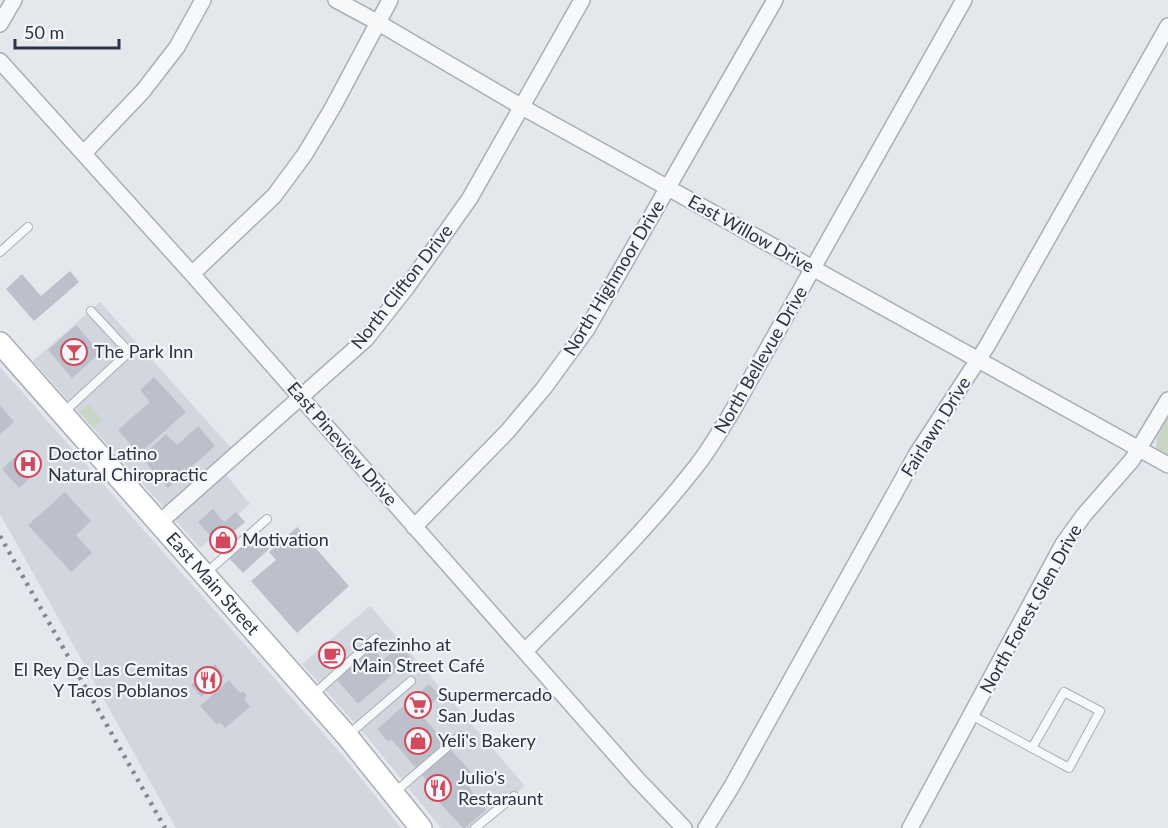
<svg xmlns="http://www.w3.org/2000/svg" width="1168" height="828" viewBox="0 0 1168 828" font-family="Lato,sans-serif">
	<rect width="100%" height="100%" fill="#e4e7ec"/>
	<path fill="#d2d6de" d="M 100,302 L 233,450 L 217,464 L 250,504 L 200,548 L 33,361 Z
		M 0,367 L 344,757 L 401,828 L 176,828 L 0,514 Z
		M 370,606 L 525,786 L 475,828 L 441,828 L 368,738 L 302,664 Z"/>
	<path fill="#c9d6c5" d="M 88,404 L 103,420 L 93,428 L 79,412 Z
		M 1168,417 L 1168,455 L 1156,448 L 1157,436 Z"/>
	<path fill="#bbc0ca" d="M 70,271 L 79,282 L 34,321 L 6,289 L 22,274 L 41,296 Z
		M 76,325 L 100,353 L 72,378 L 48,350 Z
		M 154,377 L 186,412 L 139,454 L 118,430 L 150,402 L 140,390 Z
		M 0,405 L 14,422 L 0,434 Z
		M 198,426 L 215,446 L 168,488 L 141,457 L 166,434 L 177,445 Z
		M 24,449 L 41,468 L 19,488 L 2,469 Z
		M 65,492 L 91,521 L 76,535 L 92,553 L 71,572 L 28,525 Z
		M 213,509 L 224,522 L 236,512 L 245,522 L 233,532 L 238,537 L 223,550 L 198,522 Z
		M 297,527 L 349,586 L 297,633 L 251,581 L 276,560 L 269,552 Z
		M 254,533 L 269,549 L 243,573 L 228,557 Z
		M 334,643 L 345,655 L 331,668 L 320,656 Z
		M 400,645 L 416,664 L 403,675 L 398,670 L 358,704 L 337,680 L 373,648 L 383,660 Z
		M 215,664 L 225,676 L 201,697 L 191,685 Z
		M 229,680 L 240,693 L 243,691 L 247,696 L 245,698 L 245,700 L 250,707 L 225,728 L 220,722 L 217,725 L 200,706 Z
		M 429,684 L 440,696 L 420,714 L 446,743 L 416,768 L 391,739 L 388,742 L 377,729 Z
		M 451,750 L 471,772 L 463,779 L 486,810 L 465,828 L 463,828 L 438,801 L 441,798 L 422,775 Z"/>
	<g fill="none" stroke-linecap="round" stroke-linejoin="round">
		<defs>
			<path id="service" d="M 0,252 L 28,227
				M 64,412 L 129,352 L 91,311
				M 206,573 L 267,519
				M 313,695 L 376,638
				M 971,715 L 1069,768 L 1100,711 L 1064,692 L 1032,748
				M 348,735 L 411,681
				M 395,792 L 460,736
				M 475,828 L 514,796"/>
			<path id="minor" d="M 336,0 L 377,22 L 522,107 L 1168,465
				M 0,24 L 14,0
				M 0,61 L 192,274 L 638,780 L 684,828
				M 84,153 L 143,91 L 177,47 L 203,0
				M 192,274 L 274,196 L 305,154 L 333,107 L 390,0
				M 160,522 L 366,339 L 407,287 L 470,198 L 582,0
				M 414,527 L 507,432 L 544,388 L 587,329 L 775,0
				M 525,651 C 585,591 646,531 698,464 C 711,447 722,428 733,410 L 964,0
				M 706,828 L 732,786 L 916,455 L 987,346 L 1168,26
				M 910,828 L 1063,544 L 1084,515 L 1132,460 L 1168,400"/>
			<g id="secondary">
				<path id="s1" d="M 0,343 L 347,736 L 421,828"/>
			</g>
		</defs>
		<use href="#service" stroke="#a9aeb7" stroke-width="10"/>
		<use href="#minor" stroke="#a9aeb7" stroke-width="18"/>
		<use href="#secondary" stroke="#a9aeb7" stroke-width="24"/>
		<use href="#service" stroke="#f7f8fa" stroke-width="8"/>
		<use href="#minor" stroke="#f7f8fa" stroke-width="15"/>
		<use href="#secondary" stroke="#fff" stroke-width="21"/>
		<path stroke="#7d8696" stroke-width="4.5" stroke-dasharray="3 6" stroke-linecap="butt" d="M 0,536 L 165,828"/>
	</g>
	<defs>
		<symbol id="bar-ring" viewBox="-11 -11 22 22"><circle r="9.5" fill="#f4f6f9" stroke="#d1495b" stroke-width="1.5"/><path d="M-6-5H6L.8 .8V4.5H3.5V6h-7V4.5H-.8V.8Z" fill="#d1495b"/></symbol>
		<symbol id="hospital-ring" viewBox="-11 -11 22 22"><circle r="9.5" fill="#f4f6f9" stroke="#d1495b" stroke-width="1.5"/><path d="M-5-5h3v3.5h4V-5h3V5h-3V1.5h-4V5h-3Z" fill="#d1495b"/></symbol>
		<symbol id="shop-ring" viewBox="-11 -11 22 22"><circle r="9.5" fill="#f4f6f9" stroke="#d1495b" stroke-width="1.5"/><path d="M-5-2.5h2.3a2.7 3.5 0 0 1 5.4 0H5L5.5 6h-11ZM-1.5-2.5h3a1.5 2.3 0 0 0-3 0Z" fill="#d1495b"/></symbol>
		<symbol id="cafe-ring" viewBox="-11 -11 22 22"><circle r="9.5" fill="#f4f6f9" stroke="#d1495b" stroke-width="1.5"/><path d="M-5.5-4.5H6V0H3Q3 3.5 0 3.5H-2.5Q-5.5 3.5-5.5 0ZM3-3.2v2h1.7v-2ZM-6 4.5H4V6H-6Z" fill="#d1495b"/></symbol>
		<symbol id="restaurant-ring" viewBox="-11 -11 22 22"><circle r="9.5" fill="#f4f6f9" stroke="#d1495b" stroke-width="1.5"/><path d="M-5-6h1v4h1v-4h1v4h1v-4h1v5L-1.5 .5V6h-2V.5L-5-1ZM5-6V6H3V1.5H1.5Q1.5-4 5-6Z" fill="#d1495b"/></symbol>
		<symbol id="supermarket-ring" viewBox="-11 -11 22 22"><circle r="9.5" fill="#f4f6f9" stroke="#d1495b" stroke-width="1.5"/><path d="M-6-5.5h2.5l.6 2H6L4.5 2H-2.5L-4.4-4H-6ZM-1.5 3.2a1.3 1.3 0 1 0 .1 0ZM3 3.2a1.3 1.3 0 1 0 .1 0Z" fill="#d1495b"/></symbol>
	</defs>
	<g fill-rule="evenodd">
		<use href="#bar-ring" x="59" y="337" width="30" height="30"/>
		<use href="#hospital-ring" x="13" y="449" width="30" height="30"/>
		<use href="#shop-ring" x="208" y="525" width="30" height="30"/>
		<use href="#cafe-ring" x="317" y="640" width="30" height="30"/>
		<use href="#restaurant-ring" x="193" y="665" width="30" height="30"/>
		<use href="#supermarket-ring" x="403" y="690" width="30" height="30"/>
		<use href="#shop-ring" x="403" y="726" width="30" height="30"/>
		<use href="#restaurant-ring" x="423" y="773" width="30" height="30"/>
	</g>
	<g text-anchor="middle" stroke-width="4.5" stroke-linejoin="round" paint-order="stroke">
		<g font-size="18" fill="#2b3445" stroke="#f4f6f9">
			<text transform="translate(751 234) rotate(29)" y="6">East Willow Drive</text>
			<text transform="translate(614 278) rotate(-59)" y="6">North Highmoor Drive</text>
			<text transform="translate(402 287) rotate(-52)" y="6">North Clifton Drive</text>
			<text transform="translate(761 360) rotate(-60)" y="6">North Bellevue Drive</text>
			<text transform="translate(936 427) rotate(-58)" y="6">Fairlawn Drive</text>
			<text transform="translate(342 444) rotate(49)" y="6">East Pineview Drive</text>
			<text dy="6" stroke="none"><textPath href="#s1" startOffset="321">East Main Street</textPath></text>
			<text transform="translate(1031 609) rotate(-61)" y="6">North Forest Glen Drive</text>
		</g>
		<g font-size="18" fill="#2b3445" stroke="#f4f6f9" text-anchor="start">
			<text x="94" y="358">The Park Inn</text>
			<text x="48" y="460">Doctor Latino<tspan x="48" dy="21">Natural Chiropractic</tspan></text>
			<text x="242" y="546">Motivation</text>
			<text x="352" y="651">Cafezinho at<tspan x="352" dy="21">Main Street Café</tspan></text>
			<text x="188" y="676" text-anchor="end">El Rey De Las Cemitas<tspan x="188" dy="21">Y Tacos Poblanos</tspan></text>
			<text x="438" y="701">Supermercado<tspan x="438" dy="21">San Judas</tspan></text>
			<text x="438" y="747">Yeli's Bakery</text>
			<text x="458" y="784">Julio's<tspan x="458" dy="21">Restaraunt</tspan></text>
		</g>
	</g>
	<path d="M15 39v9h104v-9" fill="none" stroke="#2b3445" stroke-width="3"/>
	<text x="24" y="39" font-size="18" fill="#2b3445" stroke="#f4f6f9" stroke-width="4.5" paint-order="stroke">50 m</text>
</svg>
